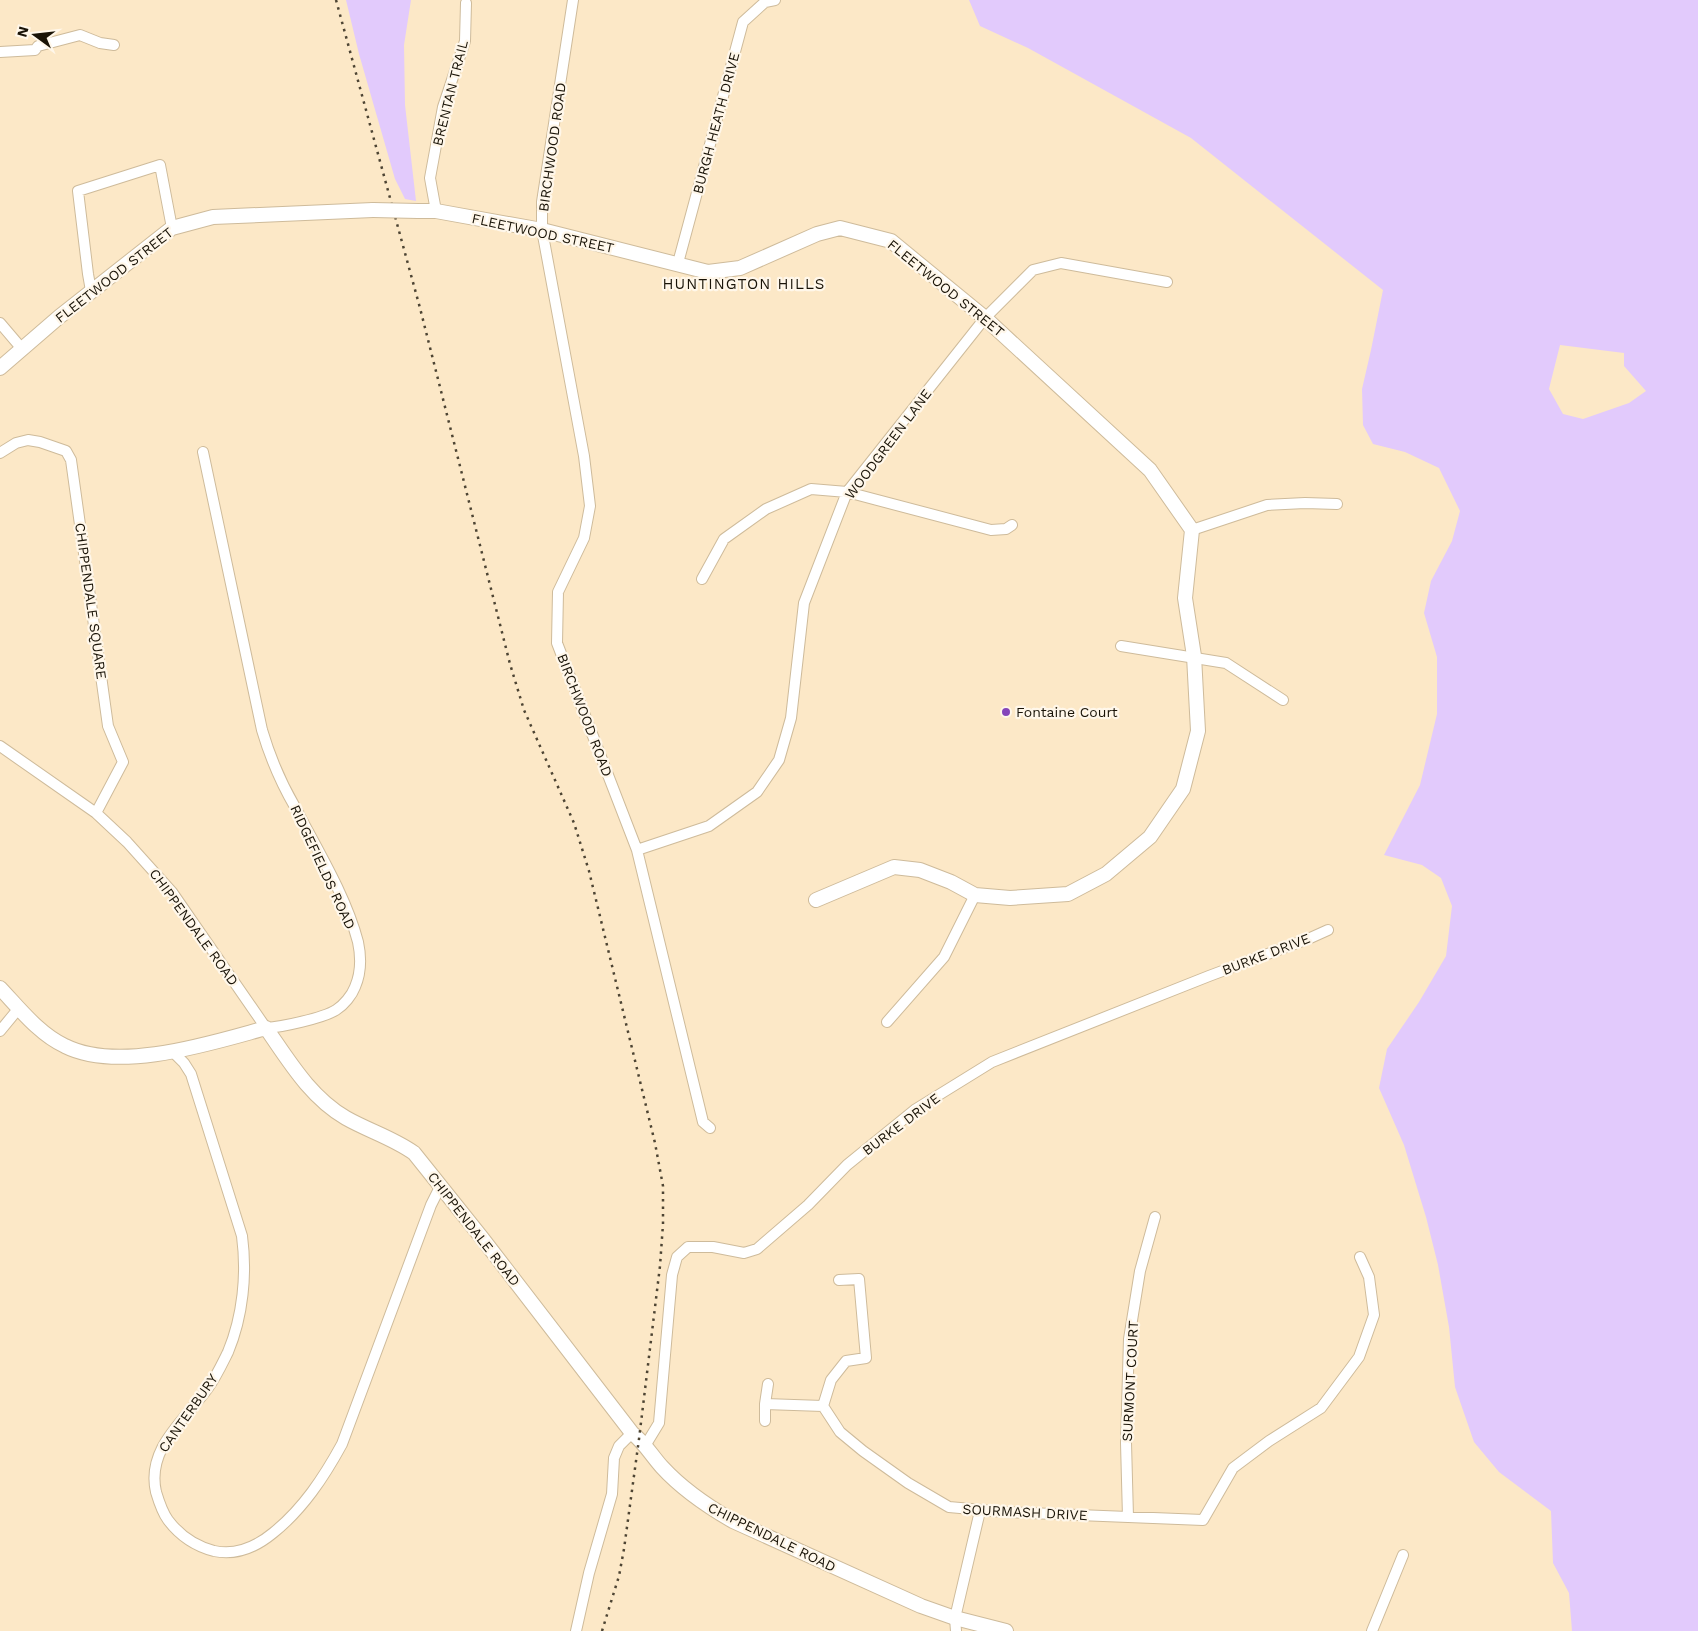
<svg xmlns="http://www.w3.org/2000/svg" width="1698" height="1631" viewBox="0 0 1698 1631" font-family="'Work Sans',sans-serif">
	<rect width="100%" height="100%" fill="#fce8c7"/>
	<path fill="#e2cafc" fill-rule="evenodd" d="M 346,0 L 411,0 L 404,45 L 405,105 L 416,201 L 405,199 L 395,179 L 359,54 Z
		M 969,0 L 1698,0 L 1698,1631 L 1572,1631 L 1569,1593 L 1553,1563 L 1551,1511 L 1499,1472 L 1474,1442 L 1455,1387 L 1449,1327 L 1438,1265 L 1426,1217 L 1404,1145 L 1379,1088 L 1387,1049 L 1419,1002 L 1446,956 L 1452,906 L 1441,878 L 1422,865 L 1384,855 L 1420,785 L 1437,714 L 1437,657 L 1424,613 L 1431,581 L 1452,541 L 1460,511 L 1439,468 L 1405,452 L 1373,444 L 1363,425 L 1362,389 L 1371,350 L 1383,290 L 1191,138 L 1028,48 L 980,26 ZM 1560,345 L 1624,353 L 1624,366 L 1646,391 L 1629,403 L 1583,419 L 1563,414 L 1549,389 Z"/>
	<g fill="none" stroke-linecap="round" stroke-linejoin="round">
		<defs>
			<path id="street" d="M 573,0 L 542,202 L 542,230 L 584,456 L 590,506 L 584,538 L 558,592 L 557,643 L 637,850 L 703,1122 L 710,1128
				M 0,52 L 35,50 L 38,46 L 80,35 L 100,43 L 114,45
				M 436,211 L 430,178 L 443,107 L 465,41 L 466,3
				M 678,263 L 743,22 L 765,2 L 775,0
				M 91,291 L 88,274 L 78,191 L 160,165 L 172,228
				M 0,323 L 23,350
				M 0,453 L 16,443 L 28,440 L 40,442 L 66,451 L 71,460 L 108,726 L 123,762 L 96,813
				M 1192,530 L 1267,505 L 1305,503 L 1337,504
				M 702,579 L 724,539 L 766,509 L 811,489 L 847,492 L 991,530 L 1006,529 L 1012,525
				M 1121,646 L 1226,663 L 1283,700
				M 0,746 L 96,813 L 127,842 L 172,892 L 266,1028 C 282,1027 323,1018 336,1010 C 344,1005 352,995 355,987 C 361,973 361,956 358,942 C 346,896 317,849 295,807 C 281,783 270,757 262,730 L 203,452
				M 637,850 L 709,826 L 757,792 L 779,760 L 791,718 L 804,603 L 847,492 L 985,318 L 1033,270 L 1061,263 L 1167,282
				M 887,1022 L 944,957 L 975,895
				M 0,1031 L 19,1008
				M 173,1052 L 184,1063 L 191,1074 L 242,1236 C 247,1274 243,1316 228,1352 C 222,1364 216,1377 208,1388 C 185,1420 146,1448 156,1492 C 159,1502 162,1512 168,1520 C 180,1536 195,1546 214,1551 C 237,1556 256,1547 273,1533 C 303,1509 324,1477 342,1444 L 431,1205 L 440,1187
				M 765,1404 L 768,1384
				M 823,1406 L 840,1432 L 863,1451 L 908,1483 L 949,1507 L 1004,1512 L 1203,1520 L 1233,1468 L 1269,1441 L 1321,1408 L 1359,1357 L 1374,1315 L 1369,1277 L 1360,1257
				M 823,1406 L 831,1380 L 846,1361 L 866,1358 L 859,1279 L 839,1280
				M 765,1421 L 765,1404 L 823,1406
				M 645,1446 L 659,1423 L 672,1275 L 677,1257 L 688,1247 L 713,1247 L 744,1253 L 757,1249 L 808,1205 L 847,1165 L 916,1109 L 992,1062 L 1209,976 L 1308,939 L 1328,930
				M 1128,1517 L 1126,1443 L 1129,1339 L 1140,1271 L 1155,1217
				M 576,1631 L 589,1573 L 612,1494 L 614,1458 L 619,1446 L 632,1433
				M 956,1631 L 955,1618 L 980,1511
				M 1372,1631 L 1403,1555"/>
			<path id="secondary" d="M 418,211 L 436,211 L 542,230 L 708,272 L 740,268 L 817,234 L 840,228 L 891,241 L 985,318 L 1150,470 L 1192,530 L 1185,598 L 1194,656 L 1198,731 L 1183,789 L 1150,837 L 1106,874 L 1068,894 L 1010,898 L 975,895 L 951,882 L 920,870 L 894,867 L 816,900
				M 0,368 L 59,317 L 172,228 L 213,217 L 373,210
				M 0,988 C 19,1008 39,1034 65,1046 C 119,1073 211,1043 266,1028 C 289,1061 310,1097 346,1118 C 369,1131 393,1138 414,1153 L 482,1238 L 632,1433 C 644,1442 652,1456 662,1467 C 683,1490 707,1506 733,1521 L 921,1606 L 955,1618 L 1006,1631"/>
		</defs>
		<use href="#street" stroke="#cebb9b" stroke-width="12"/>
		<use href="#secondary" stroke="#cebb9b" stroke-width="16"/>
		<use href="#street" stroke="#fff" stroke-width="10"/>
		<use href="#secondary" stroke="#fff" stroke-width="14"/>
		<path stroke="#4d4433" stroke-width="2.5" stroke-dasharray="2.5 5" stroke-linecap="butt" d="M 336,0 L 420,308 L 510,664 L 524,710 L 574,823 L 589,871 L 655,1143 L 663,1186 L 663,1224 L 660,1266 L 639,1439 L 624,1549 L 619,1576 L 602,1631"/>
		<defs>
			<path id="secondary-bridge" d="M 373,210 L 418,211"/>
		</defs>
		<use href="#secondary-bridge" stroke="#cebb9b" stroke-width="16" stroke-linecap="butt"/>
		<use href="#secondary-bridge" stroke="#fff" stroke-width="14"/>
	</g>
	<circle fill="#8545ba" stroke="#fff7ea" stroke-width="2" cx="1006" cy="712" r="5"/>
	<g text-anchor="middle" stroke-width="4.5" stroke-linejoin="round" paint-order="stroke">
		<g font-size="14" fill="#191307" stroke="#fff7ea">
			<text transform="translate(450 93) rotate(-76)" y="5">BRENTAN TRAIL</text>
			<text transform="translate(716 123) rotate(-75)" y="5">BURGH HEATH DRIVE</text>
			<text transform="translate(552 147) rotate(-82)" y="5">BIRCHWOOD ROAD</text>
			<text transform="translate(543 233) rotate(12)" y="5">FLEETWOOD STREET</text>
			<text transform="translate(114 275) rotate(-38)" y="5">FLEETWOOD STREET</text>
			<text transform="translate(946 288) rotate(39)" y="5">FLEETWOOD STREET</text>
			<text transform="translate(888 444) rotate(-53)" y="5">WOODGREEN LANE</text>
			<text transform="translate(91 601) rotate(82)" y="5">CHIPPENDALE SQUARE</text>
			<text transform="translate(585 715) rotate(69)" y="5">BIRCHWOOD ROAD</text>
			<text transform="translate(323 867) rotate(65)" y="5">RIDGEFIELDS ROAD</text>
			<text transform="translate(194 927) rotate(54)" y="5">CHIPPENDALE ROAD</text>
			<text transform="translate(1266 954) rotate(-21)" y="5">BURKE DRIVE</text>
			<text transform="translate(901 1124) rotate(-37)" y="5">BURKE DRIVE</text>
			<text transform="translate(474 1229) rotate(52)" y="5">CHIPPENDALE ROAD</text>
			<text transform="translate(1130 1381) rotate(-87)" y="5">SURMONT COURT</text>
			<text transform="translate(188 1413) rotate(-55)" y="5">CANTERBURY</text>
			<text transform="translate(1025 1512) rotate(3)" y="5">SOURMASH DRIVE</text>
			<text transform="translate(772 1537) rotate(26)" y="5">CHIPPENDALE ROAD</text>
		</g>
		<g font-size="14" fill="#191307" stroke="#fff7ea" text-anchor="start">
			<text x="1016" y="717">Fontaine Court</text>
		</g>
		<g font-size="15" letter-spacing="1" fill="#191307" stroke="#fff7ea">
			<text x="744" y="289">HUNTINGTON HILLS</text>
		</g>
	</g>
	<g transform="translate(35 35) rotate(285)" stroke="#fff7ea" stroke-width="4" paint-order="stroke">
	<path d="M0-4L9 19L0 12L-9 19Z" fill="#191307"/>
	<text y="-8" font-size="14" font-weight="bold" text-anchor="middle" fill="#191307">N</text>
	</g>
</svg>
